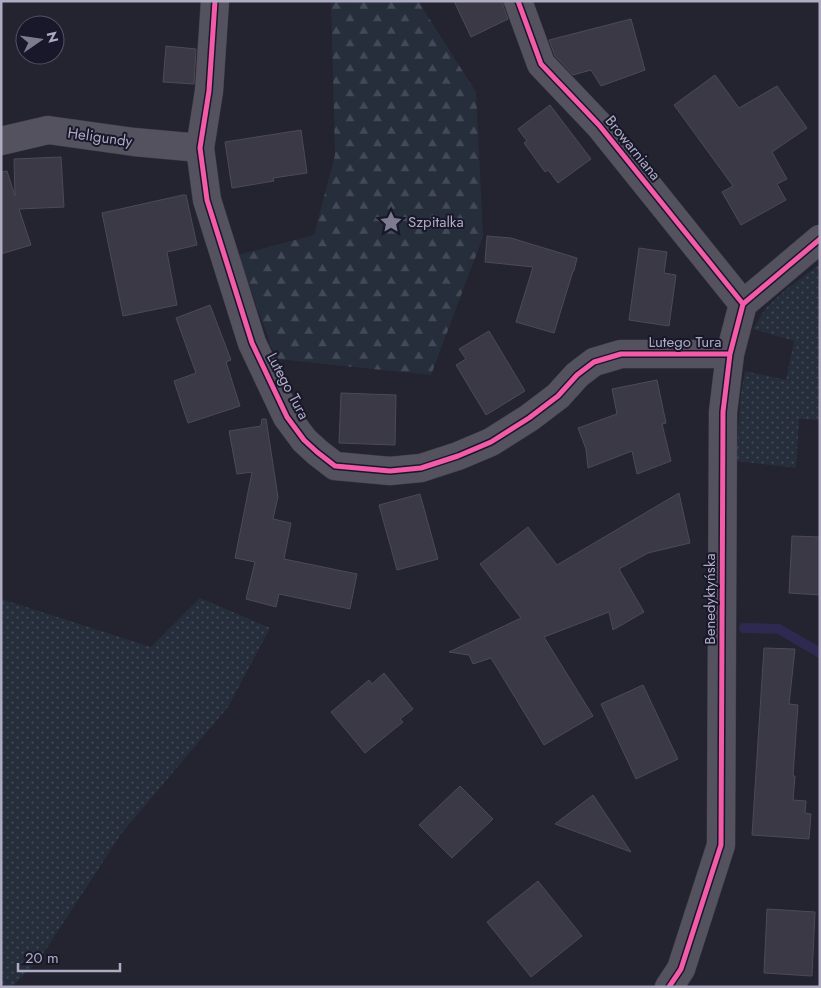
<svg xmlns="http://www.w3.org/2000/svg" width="821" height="988" viewBox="0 0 821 988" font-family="Jost,sans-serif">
	<defs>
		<pattern id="green-dots" width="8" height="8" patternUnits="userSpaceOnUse" patternTransform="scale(1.25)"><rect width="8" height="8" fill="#262e3b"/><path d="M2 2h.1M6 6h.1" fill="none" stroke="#434a56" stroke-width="1.8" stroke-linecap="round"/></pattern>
		<pattern id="forest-firs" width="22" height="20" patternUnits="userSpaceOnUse" patternTransform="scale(1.25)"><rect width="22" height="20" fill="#262e3b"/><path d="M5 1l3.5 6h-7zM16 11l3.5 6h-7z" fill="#434a56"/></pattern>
	</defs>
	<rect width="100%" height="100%" fill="#242330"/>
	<path fill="url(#green-dots)" d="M 820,264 L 820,420 L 799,419 L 796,468 L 736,461 L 741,393 L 745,371 L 786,380 L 794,341 L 753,329 L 765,309 L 784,291 Z
		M 200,598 L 270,628 L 228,707 L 121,834 L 39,960 L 12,987 L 1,987 L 1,599 L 151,647 Z"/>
	<path fill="url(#forest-firs)" d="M 331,1 L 418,1 L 476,92 L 483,237 L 431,375 L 276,359 L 238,255 L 314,235 L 335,155 Z"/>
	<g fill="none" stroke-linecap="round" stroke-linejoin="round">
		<path stroke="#2e2951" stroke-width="10" d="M 744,628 L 779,629 L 820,653"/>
	</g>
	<path fill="#3a3945" stroke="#4c4a58" d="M 454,1 L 503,1 L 503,6 L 508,19 L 471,37 Z
		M 631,19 L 645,70 L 601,86 L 591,70 L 573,75 L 555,56 L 549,40 Z
		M 166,46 L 196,49 L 194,84 L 163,82 Z
		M 715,75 L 739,108 L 777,86 L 807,128 L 772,152 L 787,179 L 777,184 L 786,200 L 741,225 L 722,192 L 733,186 L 674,105 Z
		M 550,105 L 591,159 L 558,183 L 548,170 L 545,172 L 524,143 L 527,141 L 518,129 Z
		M 301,130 L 307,173 L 273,178 L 274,181 L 232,188 L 225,142 Z
		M 61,157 L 64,207 L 19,209 L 31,245 L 1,254 L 1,172 L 7,171 L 15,196 L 14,159 Z
		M 183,195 L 186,195 L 197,245 L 167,252 L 177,305 L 123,316 L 102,213 Z
		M 487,236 L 511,238 L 577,258 L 574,271 L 573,271 L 554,333 L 516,322 L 533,267 L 485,262 Z
		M 639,248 L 667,252 L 664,273 L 676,275 L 669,326 L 629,320 Z
		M 210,305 L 231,360 L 226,362 L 240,406 L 188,423 L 174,381 L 196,373 L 176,318 Z
		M 489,331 L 525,391 L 486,415 L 456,365 L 466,359 L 459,349 Z
		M 657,380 L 666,423 L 662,424 L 671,461 L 637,474 L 632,451 L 588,468 L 586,449 L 578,428 L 617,414 L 612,389 Z
		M 341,393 L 396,395 L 395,445 L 339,443 Z
		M 262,419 L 266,419 L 278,497 L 273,519 L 291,523 L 284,559 L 357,574 L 350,609 L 279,594 L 276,607 L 246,599 L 255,562 L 235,558 L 252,472 L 237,474 L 229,431 L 261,426 Z
		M 679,493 L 690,543 L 648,553 L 619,569 L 644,612 L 613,630 L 609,612 L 544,637 L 593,716 L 544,745 L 491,658 L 473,664 L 469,655 L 449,652 L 521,618 L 480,564 L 528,527 L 557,565 Z
		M 420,494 L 438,559 L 397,570 L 379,505 Z
		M 792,536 L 820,537 L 820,595 L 789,593 Z
		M 764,648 L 795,649 L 789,704 L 798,705 L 793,776 L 795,776 L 793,800 L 806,801 L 805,813 L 811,814 L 809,839 L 752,835 Z
		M 384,673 L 413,709 L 400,719 L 403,722 L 365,753 L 331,712 L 369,680 L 372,684 Z
		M 643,685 L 678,759 L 636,779 L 601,704 Z
		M 460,786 L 493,819 L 452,858 L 419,825 Z
		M 593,795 L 631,852 L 555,824 Z
		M 538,881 L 582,936 L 531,977 L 487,922 Z
		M 767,909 L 815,912 L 812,976 L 764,973 Z"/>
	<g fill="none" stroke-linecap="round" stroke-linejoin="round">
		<defs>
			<path id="minor" d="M 215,1 L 209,91 L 200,148 L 207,200 L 252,343 L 287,417 L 304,440 L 317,452 L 335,466 L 390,471 L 421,468 L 458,456 L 491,442 L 529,418 L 558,396 L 577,375 L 594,362 L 621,354 L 730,354
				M 518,1 L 541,64 L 599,125 L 743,304
				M 1,141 L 48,130 L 134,142 L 200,148
				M 669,987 L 681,969 L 721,845 L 723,412 L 730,354 L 743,304 L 820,239"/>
		</defs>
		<use href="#minor" stroke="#3f3e48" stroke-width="29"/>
		<use href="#minor" stroke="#54525e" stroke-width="28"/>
		<defs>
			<path id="cycleway" d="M 215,1 L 209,91 L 200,148 L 207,200 L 252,343 L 287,417 L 304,440 L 317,452 L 335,466 L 390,471 L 421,468 L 458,456 L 491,442 L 529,418 L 558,396 L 577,375 L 594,362 L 621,354 L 730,354
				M 518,1 L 541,64 L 599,125 L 743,304
				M 669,987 L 681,969 L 721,845 L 723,412 L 730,354 L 743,304 L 820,239"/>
		</defs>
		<use href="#cycleway" stroke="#19172a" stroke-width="8"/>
		<use href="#cycleway" stroke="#f35aa7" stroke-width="5"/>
	</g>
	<defs>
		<symbol id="sight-bare" viewBox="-9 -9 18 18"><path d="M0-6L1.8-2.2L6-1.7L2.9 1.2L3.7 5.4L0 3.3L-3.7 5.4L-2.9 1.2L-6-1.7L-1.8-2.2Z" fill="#7e7b90" stroke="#19172a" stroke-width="2.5" paint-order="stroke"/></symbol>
	</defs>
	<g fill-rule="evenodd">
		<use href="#sight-bare" x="375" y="206" width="32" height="32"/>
	</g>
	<g text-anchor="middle" stroke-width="4" stroke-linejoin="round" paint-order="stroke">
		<g font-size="15" fill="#aeabc3" stroke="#19172a">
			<text transform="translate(100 137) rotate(8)" y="5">Heligundy</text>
			<text transform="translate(633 148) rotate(51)" y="5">Browarniana</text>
			<text x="685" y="347">Lutego Tura</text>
			<text transform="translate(288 386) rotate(62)" y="5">Lutego Tura</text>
			<text transform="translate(710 599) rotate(-90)" y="5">Benedyktyńska</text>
		</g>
		<g font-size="15" fill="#aeabc3" stroke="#19172a" text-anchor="start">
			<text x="408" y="227">Szpitalka</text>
		</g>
	</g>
	<rect width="821" height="988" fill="none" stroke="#aeabc3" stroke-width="5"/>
	<g transform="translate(40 40) rotate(77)"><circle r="24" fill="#19172a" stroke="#555267"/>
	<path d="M0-4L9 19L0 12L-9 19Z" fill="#7e7b90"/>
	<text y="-8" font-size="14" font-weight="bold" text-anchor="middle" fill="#aeabc3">N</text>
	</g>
	<path d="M18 963v8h102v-8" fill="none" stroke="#aeabc3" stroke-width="2.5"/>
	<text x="25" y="963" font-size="15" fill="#aeabc3" stroke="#19172a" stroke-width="4" paint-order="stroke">20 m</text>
</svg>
